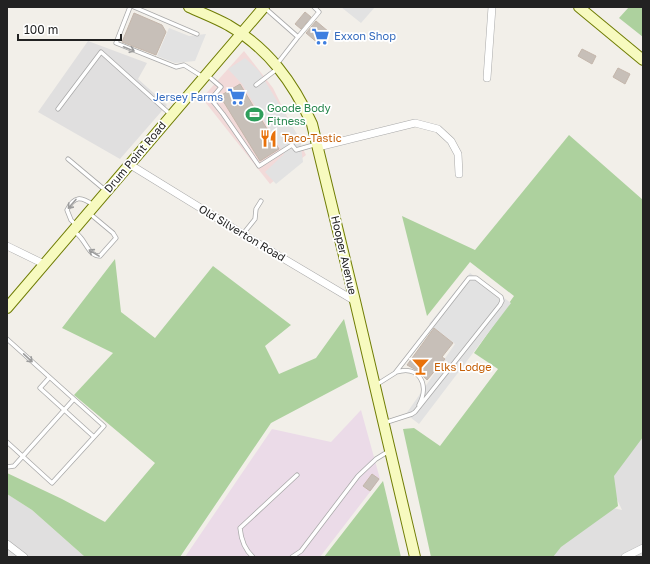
<svg xmlns="http://www.w3.org/2000/svg" width="650" height="564" viewBox="0 0 650 564" font-family="'Golos Text',sans-serif">
	<rect width="100%" height="100%" fill="#f2efe9"/>
	<path fill="#e0dfdf" d="M 88,41 L 147,63 L 138,79 L 167,105 L 120,159 L 38,112 Z
		M 643,422 L 643,557 L 542,557 L 609,507 L 622,510 L 605,474 Z
		M 7,494 L 32,510 L 85,557 L 7,557 Z"/>
	<path fill="#f2dad9" d="M 244,51 L 273,88 L 306,155 L 270,184 L 202,98 Z"/>
	<path fill="#ebdbe8" d="M 361,410 L 380,479 L 320,557 L 185,557 L 272,429 L 331,442 Z"/>
	<path fill="#add19e" d="M 629,7 L 643,7 L 643,37 L 619,18 Z
		M 569,135 L 643,200 L 643,437 L 614,476 L 618,506 L 561,547 L 553,557 L 431,557 L 403,429 L 414,428 L 440,446 L 498,369 L 474,353 L 514,296 L 470,262 L 427,316 L 402,216 L 475,250 Z
		M 115,259 L 121,312 L 155,338 L 213,266 L 291,325 L 265,346 L 279,374 L 316,358 L 344,319 L 358,377 L 271,423 L 180,557 L 85,557 L 32,510 L 7,494 L 7,473 L 62,499 L 105,522 L 155,463 L 74,395 L 113,353 L 62,328 Z
		M 383,481 L 401,557 L 324,557 Z"/>
	<path fill="#e2e2e2" d="M 341,7 L 375,7 L 361,23 Z
		M 169,28 L 189,36 L 206,34 L 195,61 L 175,63 L 157,56 Z
		M 245,58 L 259,71 L 300,139 L 303,162 L 276,184 L 265,172 L 284,154 L 242,84 L 228,69 Z
		M 470,273 L 511,303 L 419,424 L 406,414 L 455,344 L 429,324 Z"/>
	<path fill="#c7bfb8" stroke="#c4b6ab" d="M 305,12 L 311,17 L 301,29 L 295,24 Z
		M 134,13 L 162,25 L 166,32 L 156,55 L 122,42 Z
		M 316,21 L 329,32 L 319,44 L 306,33 Z
		M 582,49 L 596,56 L 592,64 L 578,56 Z
		M 618,68 L 630,74 L 625,84 L 613,77 Z
		M 240,84 L 279,149 L 260,161 L 220,96 Z
		M 434,328 L 453,343 L 442,357 L 445,359 L 427,380 L 418,371 L 407,365 Z
		M 372,474 L 379,479 L 370,491 L 363,486 Z"/>
	<g fill="none" stroke-linecap="round" stroke-linejoin="round">
		<defs>
			<path id="lane" d="M 130,7 L 116,43 L 176,67 L 184,65 L 203,77
				M 134,7 L 197,34
				M 265,8 L 298,37 L 319,12 L 314,7
				M 277,64 L 298,37
				M 207,75 L 221,87 L 211,99 L 223,114 L 259,166 L 292,145 L 296,150 L 317,144
				M 256,85 L 277,69
				M 58,109 L 101,52 L 170,114
				M 68,159 L 105,190
				M 76,225 L 71,220 L 67,210 C 74,196 81,196 93,205
				M 73,230 C 76,233 79,235 81,238 C 87,245 90,256 100,256 L 116,238 L 113,233 L 89,213
				M 243,234 L 255,219 L 256,209 L 261,201
				M 7,339 L 104,426 L 52,483 L 7,442
				M 396,372 C 419,365 430,384 419,405
				M 49,378 L 40,388 L 94,437
				M 376,385 L 395,373 L 469,278 L 476,278 L 501,297 L 502,301 L 500,305 L 415,412 L 412,414 L 384,423
				M 7,467 L 14,466 L 74,399
				M 253,557 C 244,549 241,539 240,528 L 297,475
				M 292,557 L 301,551 L 358,476 L 376,459 L 389,451"/>
			<path id="street" d="M 487,78 L 492,7
				M 318,147 L 415,123 L 438,129 L 451,141 L 458,154 L 459,174
				M 129,164 L 259,244 L 355,301
				M 7,246 L 44,264
				M 7,544 L 24,557
				M 625,557 L 643,548"/>
			<path id="secondary" d="M 189,7 C 202,13 215,18 228,25 C 268,48 293,82 312,124 L 355,301 L 415,557
				M 579,7 L 643,60
				M 7,308 L 264,7"/>
		</defs>
		<use href="#lane" stroke="#a9a9a9" stroke-width="5"/>
		<use href="#street" stroke="#a9a9a9" stroke-width="8"/>
		<use href="#secondary" stroke="#707d05" stroke-width="12"/>
		<use href="#lane" stroke="#fff" stroke-width="3.5"/>
		<use href="#street" stroke="#fff" stroke-width="7"/>
		<use href="#secondary" stroke="#f7fabf" stroke-width="10"/>
	</g>
	<defs><path id="oneway-shaft" d="M-6 0H5M1.5-3L5.5 0L1.5 3" fill="none" stroke-width="1.6" stroke-linecap="round" stroke-linejoin="round"/></defs>
	<g stroke="#9c9c9c">
		<use href="#oneway-shaft" transform="translate(129 49) rotate(22)"/>
		<use href="#oneway-shaft" transform="translate(72 204) rotate(131)"/>
		<use href="#oneway-shaft" transform="translate(94 253) rotate(-148)"/>
		<use href="#oneway-shaft" transform="translate(28 358) rotate(43)"/>
	</g>
	<defs>
		<symbol id="supermarket-bare" viewBox="-9 -9 18 18"><path d="M-6-5.5h2.5l.6 2H6L4.5 2H-2.5L-4.4-4H-6ZM-1.5 3.2a1.3 1.3 0 1 0 .1 0ZM3 3.2a1.3 1.3 0 1 0 .1 0Z" fill="#3f7fe0" stroke="#fff" stroke-width="2.5" paint-order="stroke"/></symbol>
		<symbol id="stadium-bare" viewBox="-9 -9 18 18"><path d="M0-5a6.5 5 0 1 0 0 10a6.5 5 0 1 0 0-10ZM-3.5-1.8h7v3.6h-7Z" fill="#2e9e5b" stroke="#fff" stroke-width="2.5" paint-order="stroke"/></symbol>
		<symbol id="restaurant-bare" viewBox="-9 -9 18 18"><path d="M-5-6h1v4h1v-4h1v4h1v-4h1v5L-1.5 .5V6h-2V.5L-5-1ZM5-6V6H3V1.5H1.5Q1.5-4 5-6Z" fill="#e8710a" stroke="#fff" stroke-width="2.5" paint-order="stroke"/></symbol>
		<symbol id="bar-bare" viewBox="-9 -9 18 18"><path d="M-6-5H6L.8 .8V4.5H3.5V6h-7V4.5H-.8V.8Z" fill="#e8710a" stroke="#fff" stroke-width="2.5" paint-order="stroke"/></symbol>
	</defs>
	<g fill-rule="evenodd">
		<use href="#supermarket-bare" x="308" y="24" width="25" height="25"/>
		<use href="#supermarket-bare" x="224" y="84" width="25" height="25"/>
		<use href="#stadium-bare" x="242" y="102" width="25" height="25"/>
		<use href="#restaurant-bare" x="256" y="126" width="25" height="25"/>
		<use href="#bar-bare" x="408" y="354" width="25" height="25"/>
	</g>
	<g text-anchor="middle" stroke-width="3.5" stroke-linejoin="round" paint-order="stroke">
		<g font-size="11" fill="#366cbe" stroke="#fff" text-anchor="start">
			<text x="334" y="40">Exxon Shop</text>
			<text x="223" y="101" text-anchor="end">Jersey Farms</text>
		</g>
		<g font-size="11" fill="#27864d" stroke="#fff" text-anchor="start">
			<text x="267" y="112">Goode Body<tspan x="267" dy="13">Fitness</tspan></text>
		</g>
		<g font-size="11" fill="#c56008" stroke="#fff" text-anchor="start">
			<text x="282" y="142">Taco-Tastic</text>
			<text x="434" y="371">Elks Lodge</text>
		</g>
		<g font-size="11" fill="#222" stroke="#fff">
			<text transform="translate(135 157) rotate(-50)" y="4">Drum Point Road</text>
			<text transform="translate(242 233) rotate(31)" y="4">Old Silverton Road</text>
			<text transform="translate(344 255) rotate(77)" y="4">Hooper Avenue</text>
		</g>
	</g>
	<rect width="650" height="564" fill="none" stroke="#222222" stroke-width="16"/>
	<path d="M18 34v6h103v-6" fill="none" stroke="#222222" stroke-width="2"/>
	<text x="24" y="34" font-size="12" fill="#222222" stroke="#ffffff" stroke-width="3" paint-order="stroke">100 m</text>
</svg>
